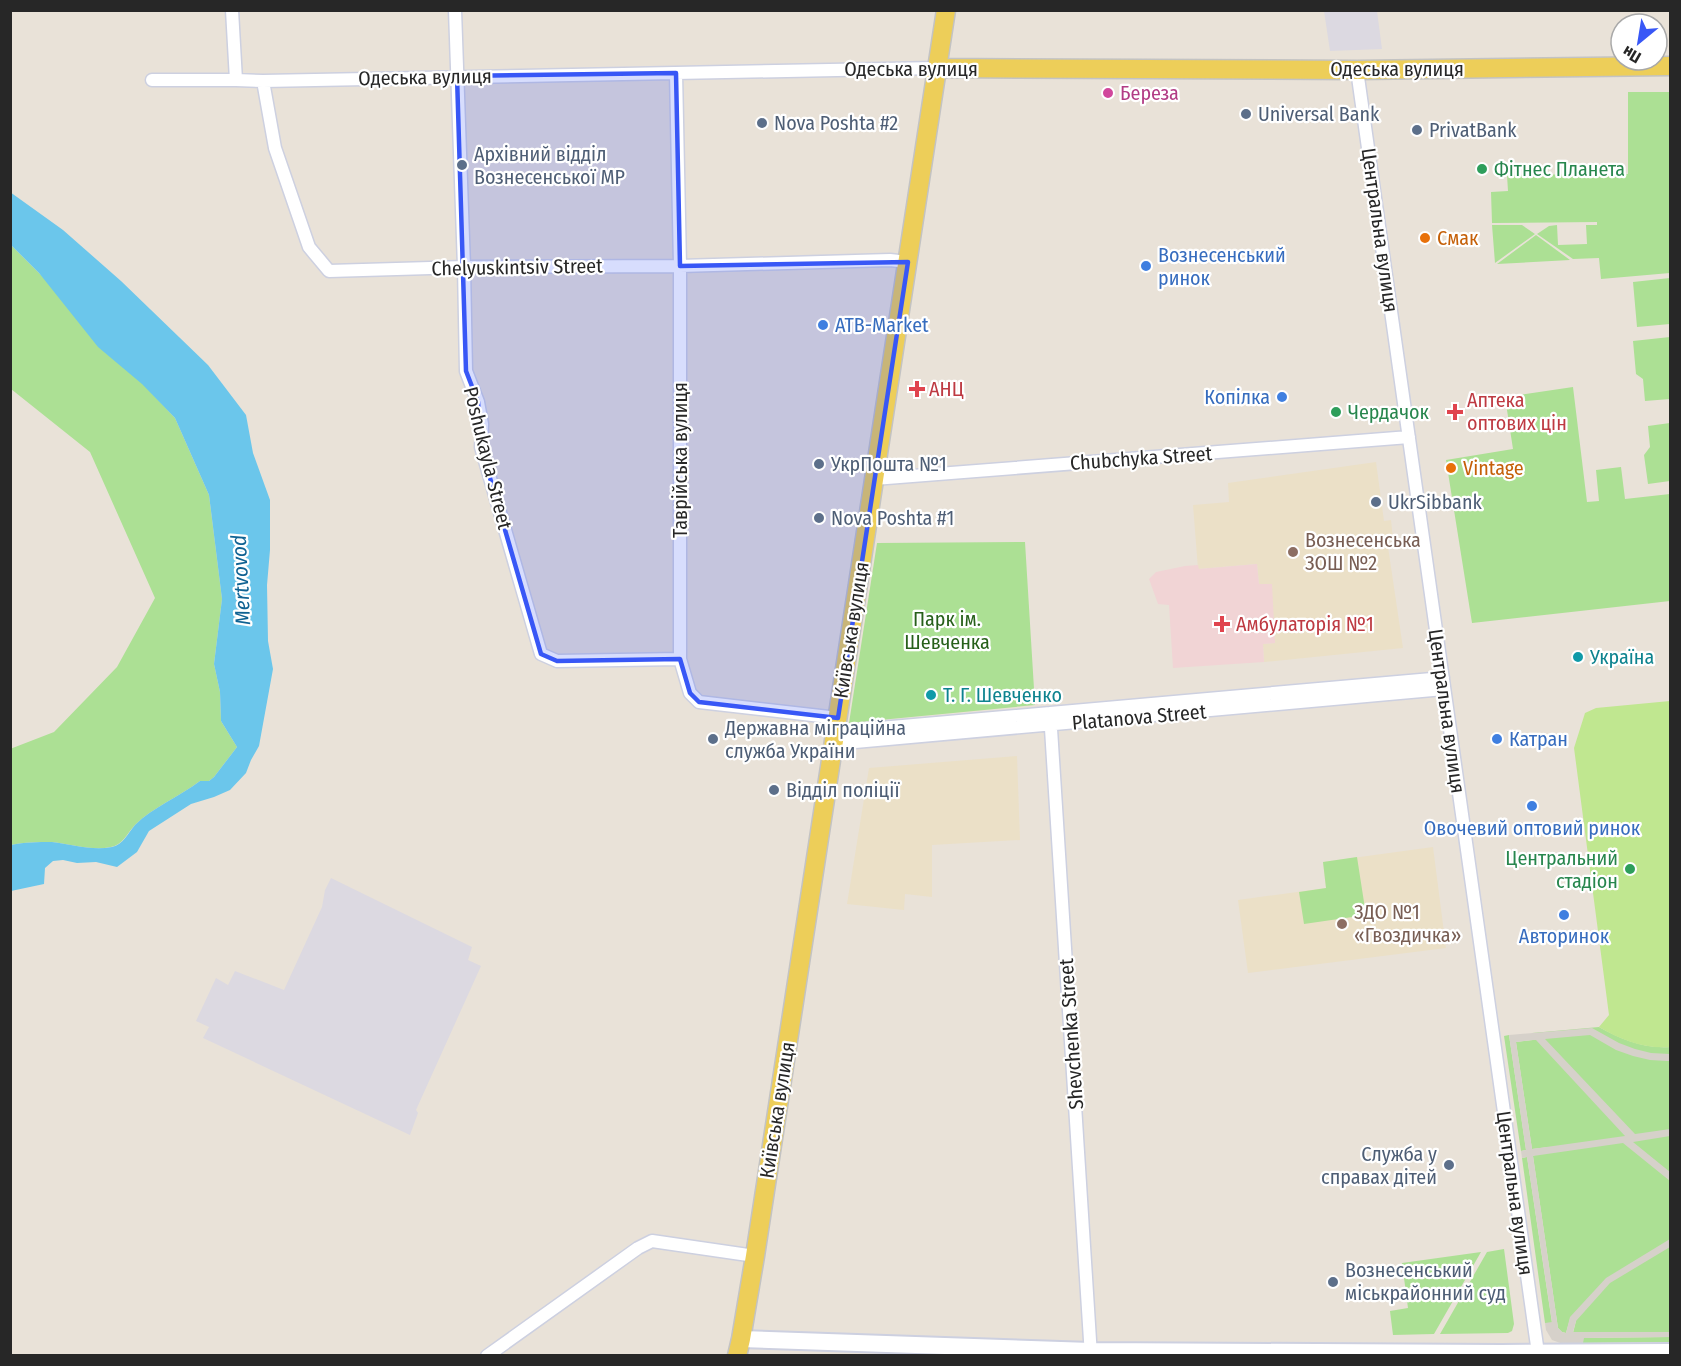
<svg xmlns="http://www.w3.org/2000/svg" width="1681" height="1366" viewBox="0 0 1681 1366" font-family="'Fira Sans Condensed',sans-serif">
	<rect width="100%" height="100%" fill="#e9e2d8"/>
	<path fill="#dcd9e1" d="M 1324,11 L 1377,11 L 1382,49 L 1330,51 Z
		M 331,878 L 472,947 L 468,960 L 481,966 L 416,1110 L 418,1113 L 410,1135 L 203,1038 L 209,1027 L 196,1021 L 216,978 L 228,985 L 235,971 L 284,990 L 322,907 L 325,890 Z"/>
	<path fill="#ebe0c7" d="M 1376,462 L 1384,521 L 1391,520 L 1393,539 L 1387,540 L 1403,648 L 1264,662 L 1263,644 L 1274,643 L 1259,584 L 1257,564 L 1198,569 L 1193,505 L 1229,502 L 1228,483 Z
		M 1017,756 L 1020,840 L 932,845 L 932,897 L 905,894 L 904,910 L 847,904 L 869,768 Z
		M 1433,847 L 1446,948 L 1248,973 L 1238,900 L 1326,888 L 1323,862 Z"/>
	<path fill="#f1d4d5" d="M 1257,564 L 1259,584 L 1272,584 L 1275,643 L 1263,644 L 1264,662 L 1173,668 L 1169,605 L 1158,604 L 1149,579 L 1156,572 L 1185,566 L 1198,565 L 1199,569 Z"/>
	<path fill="#ace094" d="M 1628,92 L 1670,92 L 1670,273 L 1601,279 L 1599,258 L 1573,259 L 1537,234 L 1549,226 L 1557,225 L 1558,245 L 1587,244 L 1586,225 L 1597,225 L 1597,222 L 1492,223 L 1491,192 L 1508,191 L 1507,175 L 1628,174 Z
		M 1492,225 L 1522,225 L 1535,234 L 1495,263 Z
		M 1536,235 L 1570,260 L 1497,264 Z
		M 11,245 L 39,273 L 175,418 L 209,495 L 222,599 L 214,664 L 220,692 L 221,721 L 237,747 L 214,777 L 209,781 L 200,781 C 179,797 153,807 135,825 C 127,833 123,845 111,847 C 91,851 72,844 52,842 C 37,842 25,842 11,845 L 10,749 L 54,732 L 117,667 L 155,598 L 90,452 L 11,389 Z
		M 1670,278 L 1670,324 L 1637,327 L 1633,282 Z
		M 1670,337 L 1670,399 L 1645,401 L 1643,379 L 1636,374 L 1633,341 Z
		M 1573,387 L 1587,502 L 1599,501 L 1596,470 L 1621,467 L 1625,499 L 1670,494 L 1670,601 L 1472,623 L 1446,460 L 1513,449 L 1505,397 Z
		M 1670,423 L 1670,481 L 1648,484 L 1644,455 L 1650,447 L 1648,426 Z
		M 1025,542 L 1035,705 L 849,723 L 877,543 Z
		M 1357,857 L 1366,915 L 1304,924 L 1299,892 L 1326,888 L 1323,862 Z
		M 1599,1027 C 1620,1039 1645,1049 1670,1047 L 1670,1332 L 1573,1333 L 1576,1321 L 1574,1314 L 1570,1319 L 1566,1333 L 1562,1332 L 1558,1328 L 1533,1156 L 1549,1147 L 1532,1149 L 1516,1042 L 1533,1040 L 1532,1033 Z
		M 1509,1035 L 1526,1150 L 1521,1151 L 1504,1036 Z
		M 1527,1157 L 1552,1323 L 1545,1323 L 1522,1158 Z
		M 1504,1249 L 1514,1324 L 1512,1331 L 1508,1333 L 1440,1334 L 1487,1252 Z
		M 1481,1252 L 1434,1334 L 1393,1335 L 1390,1311 L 1408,1308 L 1402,1263 Z
		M 1670,1337 L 1670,1342 L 1583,1343 L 1583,1338 Z"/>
	<path fill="#c0e790" d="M 1670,701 L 1670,1047 C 1644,1049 1621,1040 1599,1027 L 1609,1015 L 1574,748 L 1585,713 L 1596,708 Z"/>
	<path fill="#d6d1ca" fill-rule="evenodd" d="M 1592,1028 L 1619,1043 L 1635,1049 L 1651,1053 L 1670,1054 L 1670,1061 L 1667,1061 L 1650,1060 L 1633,1056 L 1616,1050 L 1590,1035 L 1545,1039 L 1635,1134 L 1670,1129 L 1670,1136 L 1633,1142 L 1670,1172 L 1670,1181 L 1623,1143 L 1533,1156 L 1558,1328 L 1562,1332 L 1566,1333 L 1570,1317 L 1606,1278 L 1670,1239 L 1670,1247 L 1610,1283 L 1576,1321 L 1573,1332 L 1670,1332 L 1670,1337 L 1584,1338 L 1583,1343 L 1563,1344 L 1552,1340 L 1546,1330 L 1545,1323 L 1552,1322 L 1527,1157 L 1522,1158 L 1521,1151 L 1526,1150 L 1509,1035 ZM 1533,1040 L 1536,1040 L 1625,1136 L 1532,1149 L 1516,1042 Z"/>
	<path fill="#6bc6eb" d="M 10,192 L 63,230 L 121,281 L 208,365 L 246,415 L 253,453 L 270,500 L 270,550 L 267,585 L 268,641 L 273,669 L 259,746 L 251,760 L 246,773 L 230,790 L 214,797 L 191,804 L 149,831 L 137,852 L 117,867 L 96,862 L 77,863 L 63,860 L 53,861 L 45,868 L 44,884 L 11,891 L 11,845 C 25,842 37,842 52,842 C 72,844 91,851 112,847 C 123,845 128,833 135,825 C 153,807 179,797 200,781 L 209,781 L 214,777 L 237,747 L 221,721 L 220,692 L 214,664 L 222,599 L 209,495 L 175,418 L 142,384 L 98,347 L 39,273 L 11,245 Z"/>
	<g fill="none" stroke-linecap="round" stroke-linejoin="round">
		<defs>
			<path id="minor" d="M 232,10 L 236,80
				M 455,10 L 464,267 L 466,371 L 478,402 L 482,424 L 481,447 L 541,654 L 557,661 L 680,659
				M 1357,70 L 1538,1353
				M 676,73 L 680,266 L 680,659 L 690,693 L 699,702 L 838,718
				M 152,80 L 236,80 L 263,81 L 937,68
				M 263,81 L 275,148 L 309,247 L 329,271 L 464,267 L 680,266 L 890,260 L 908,262
				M 874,479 L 1409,437
				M 1050,713 L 1091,1356
				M 835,732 L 1443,678
				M 833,744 L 1444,689
				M 487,1356 L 638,1248 L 652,1241 L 755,1256"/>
			<path id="secondary" d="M 741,1339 L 1091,1351 L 1501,1353 L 1670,1352"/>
			<path id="primary" d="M 937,68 L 1357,70 L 1670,66
				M 737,1356 L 741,1339 L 755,1256 L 946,10"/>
		</defs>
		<use href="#minor" stroke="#cdd0e0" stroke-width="15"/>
		<use href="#secondary" stroke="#cdd0e0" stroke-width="20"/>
		<use href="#primary" stroke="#c3c3c3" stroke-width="21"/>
		<use href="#minor" stroke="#fff" stroke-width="12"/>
		<use href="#secondary" stroke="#fff" stroke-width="16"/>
		<use href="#primary" stroke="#edce59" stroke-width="18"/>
	</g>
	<path fill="#3857f6" fill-opacity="0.2" stroke="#3857f6" stroke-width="4.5" stroke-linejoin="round" d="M 676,73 L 680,266 L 908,262 L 838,718 L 699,702 L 690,693 L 680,659 L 557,661 L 541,654 L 481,447 L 478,402 L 466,371 L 457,76 Z"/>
	<circle fill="#d1479c" stroke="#fff" stroke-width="2" cx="1108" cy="93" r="6"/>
	<g fill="#5c6f8a" stroke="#fff" stroke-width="2">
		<circle cx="1246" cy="114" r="6"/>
		<circle cx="762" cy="123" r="6"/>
		<circle cx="1417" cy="130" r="6"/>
		<circle cx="462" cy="165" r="6"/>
		<circle cx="819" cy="464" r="6"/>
		<circle cx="1376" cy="502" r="6"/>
		<circle cx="819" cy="518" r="6"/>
		<circle cx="713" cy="739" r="6"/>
		<circle cx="774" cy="790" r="6"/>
		<circle cx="1449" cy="1165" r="6"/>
		<circle cx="1333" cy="1282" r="6"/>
	</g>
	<g fill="#2e9e5b" stroke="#fff" stroke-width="2">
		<circle cx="1482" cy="169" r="6"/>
		<circle cx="1336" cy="412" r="6"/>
		<circle cx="1630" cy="869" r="6"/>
	</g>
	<g fill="#e8710a" stroke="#fff" stroke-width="2">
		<circle cx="1425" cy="238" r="6"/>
		<circle cx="1451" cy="468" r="6"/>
	</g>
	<g fill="#3f7fe0" stroke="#fff" stroke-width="2">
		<circle cx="1146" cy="266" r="6"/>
		<circle cx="823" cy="325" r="6"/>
		<circle cx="1282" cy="397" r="6"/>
		<circle cx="1497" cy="739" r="6"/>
		<circle cx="1532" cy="806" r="6"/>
		<circle cx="1564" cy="915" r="6"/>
	</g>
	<g fill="#e0444e" stroke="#fff" stroke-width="2">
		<path d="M914 380h6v6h6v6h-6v6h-6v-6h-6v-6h6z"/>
		<path d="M1452 403h6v6h6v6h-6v6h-6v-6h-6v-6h6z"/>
		<path d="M1219 615h6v6h6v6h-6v6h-6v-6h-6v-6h6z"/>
	</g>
	<g fill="#8d6e63" stroke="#fff" stroke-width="2">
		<circle cx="1293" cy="552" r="6"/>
		<circle cx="1342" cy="924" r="6"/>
	</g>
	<g fill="#0f9aa8" stroke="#fff" stroke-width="2">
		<circle cx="1578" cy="657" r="6"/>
		<circle cx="931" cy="695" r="6"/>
	</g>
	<g text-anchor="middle" stroke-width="4.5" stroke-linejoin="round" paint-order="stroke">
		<g font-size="20" fill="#272727" stroke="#fff">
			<text x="911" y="76">Одеська вулиця</text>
			<text x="1397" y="76">Одеська вулиця</text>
			<text transform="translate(425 77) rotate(-1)" y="7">Одеська вулиця</text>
			<text transform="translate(1380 230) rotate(82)" y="7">Центральна вулиця</text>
			<text transform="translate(517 267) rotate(-1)" y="7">Chelyuskintsiv Street</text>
			<text transform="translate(488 458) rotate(76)" y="7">Poshukayla Street</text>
			<text transform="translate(1141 458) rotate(-4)" y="7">Chubchyka Street</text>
			<text transform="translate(680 460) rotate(-90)" y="7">Таврійська вулиця</text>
			<text transform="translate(851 630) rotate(-81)" y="7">Київська вулиця</text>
			<text transform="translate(1447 711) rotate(82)" y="7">Центральна вулиця</text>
			<text transform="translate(1139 717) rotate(-5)" y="7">Platanova Street</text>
			<text transform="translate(1071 1034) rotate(-94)" y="7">Shevchenka Street</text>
			<text transform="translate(777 1110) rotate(-81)" y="7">Київська вулиця</text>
			<text transform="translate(1515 1193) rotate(82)" y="7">Центральна вулиця</text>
		</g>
		<g font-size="20" fill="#b23c85" stroke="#fff" text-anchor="start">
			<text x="1120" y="100">Береза</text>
		</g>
		<g font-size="20" fill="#4e5e75" stroke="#fff" text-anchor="start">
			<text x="1258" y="121">Universal Bank</text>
			<text x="774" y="130">Nova Poshta #2</text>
			<text x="1429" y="137">PrivatBank</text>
			<text x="474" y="161">Архівний відділ<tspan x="474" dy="23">Вознесенської МР</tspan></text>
			<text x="831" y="471">УкрПошта №1</text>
			<text x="1388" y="509">UkrSibbank</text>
			<text x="831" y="525">Nova Poshta #1</text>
			<text x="725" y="735">Державна міграційна<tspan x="725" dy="23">служба України</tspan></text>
			<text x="786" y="797">Відділ поліції</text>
			<text x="1437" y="1161" text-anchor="end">Служба у<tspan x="1437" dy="23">справах дітей</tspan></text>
			<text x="1345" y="1277">Вознесенський<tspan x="1345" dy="23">міськрайонний суд</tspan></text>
		</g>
		<g font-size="20" fill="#27864d" stroke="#fff" text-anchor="start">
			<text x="1494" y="176">Фітнес Планета</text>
			<text x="1348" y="419">Чердачок</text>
			<text x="1618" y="865" text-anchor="end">Центральний<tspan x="1618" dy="23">стадіон</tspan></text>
		</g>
		<g font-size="20" fill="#c56008" stroke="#fff" text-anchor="start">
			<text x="1437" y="245">Смак</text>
			<text x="1463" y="475">Vintage</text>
		</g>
		<g font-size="20" fill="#366cbe" stroke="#fff" text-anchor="start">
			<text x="1158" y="262">Вознесенський<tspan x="1158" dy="23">ринок</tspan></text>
			<text x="835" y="332">ATB-Market</text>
			<text x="1270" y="404" text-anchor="end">Копілка</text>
			<text x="1509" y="746">Катран</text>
			<text x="1532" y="835" text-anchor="middle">Овочевий оптовий ринок</text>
			<text x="1564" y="943" text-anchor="middle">Авторинок</text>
		</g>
		<g font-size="20" fill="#be3a42" stroke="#fff" text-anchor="start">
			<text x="929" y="396">АНЦ</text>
			<text x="1467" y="407">Аптека<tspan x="1467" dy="23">оптових цін</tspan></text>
			<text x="1236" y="631">Амбулаторія №1</text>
		</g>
		<g font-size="20" fill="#785e54" stroke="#fff" text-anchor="start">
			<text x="1305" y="547">Вознесенська<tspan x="1305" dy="23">ЗОШ №2</tspan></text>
			<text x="1354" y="919">ЗДО №1<tspan x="1354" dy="23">«Гвоздичка»</tspan></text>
		</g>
		<g font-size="20" fill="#27601a" stroke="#fff">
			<text x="947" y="626">Парк ім.<tspan x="947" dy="23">Шевченка</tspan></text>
		</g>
		<g font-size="20" fill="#0d838f" stroke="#fff" text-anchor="start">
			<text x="1590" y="664">Україна</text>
			<text x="943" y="702">Т. Г. Шевченко</text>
		</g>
		<g font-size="21" font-style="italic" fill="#0f6292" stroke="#fff">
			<text transform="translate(241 580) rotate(-93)" y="7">Mertvovod</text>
		</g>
	</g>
	<rect width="1681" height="1366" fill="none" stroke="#272727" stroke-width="24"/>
	<g transform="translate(1639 42) rotate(210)"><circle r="28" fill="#ffffff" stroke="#a9a9a9" stroke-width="1.5"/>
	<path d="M0-4.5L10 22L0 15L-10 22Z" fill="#3857f6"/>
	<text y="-9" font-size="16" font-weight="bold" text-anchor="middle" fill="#272727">Пн</text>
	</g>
</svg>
